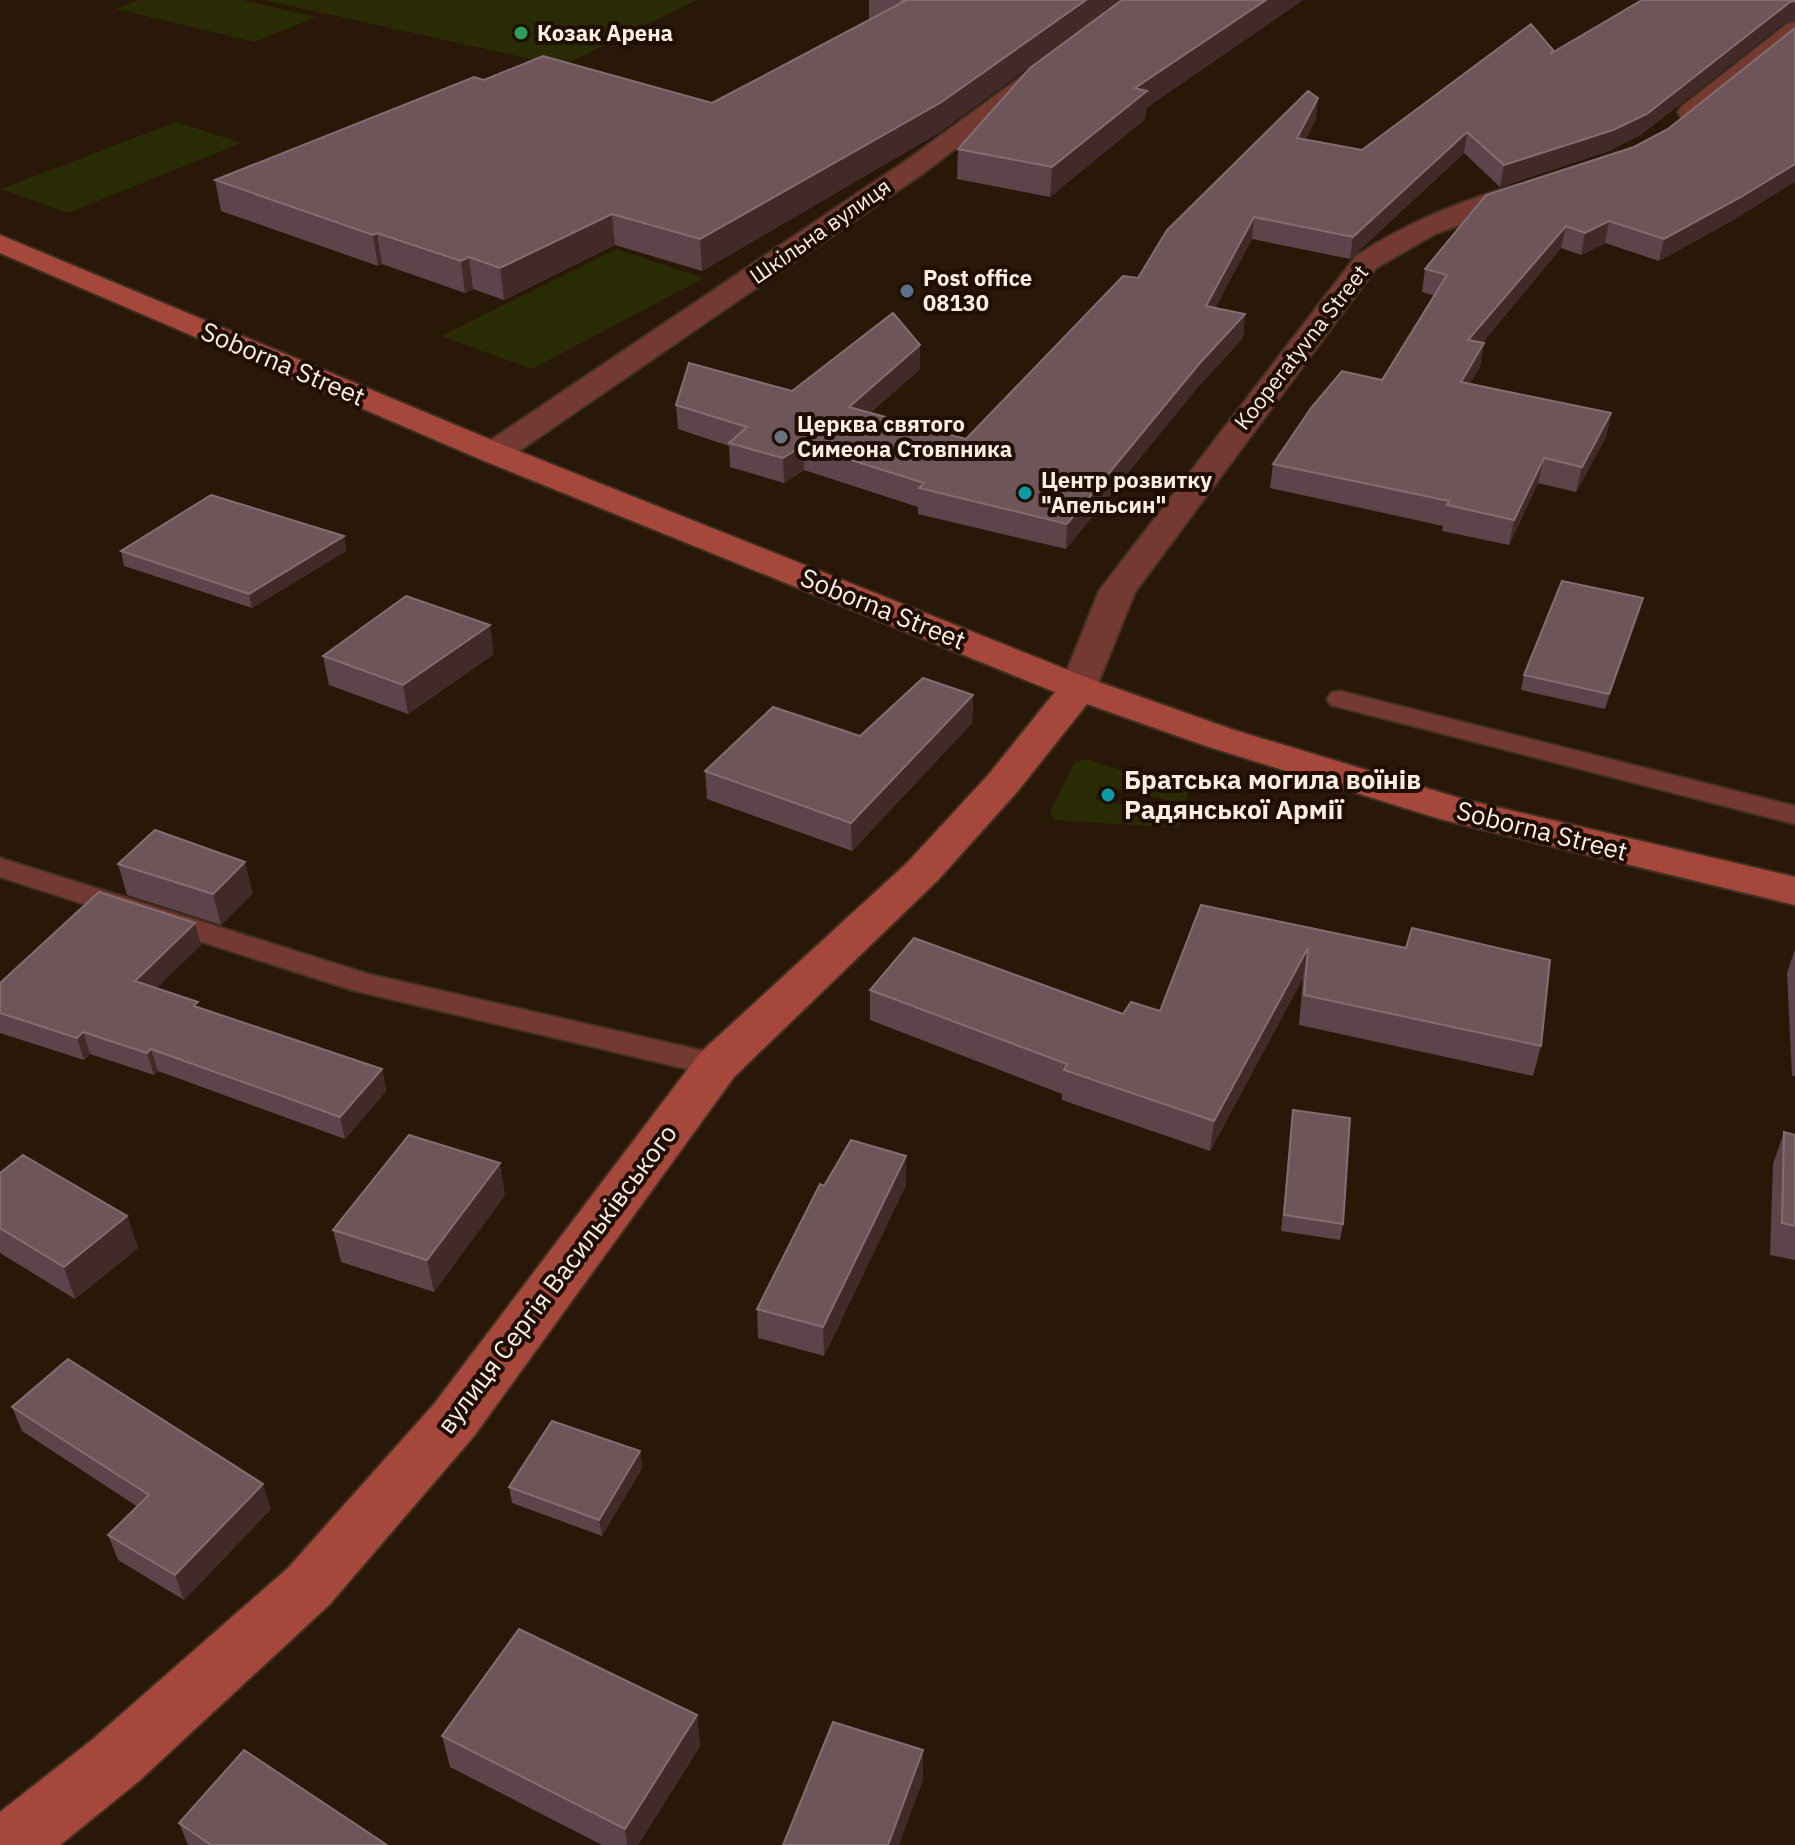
<svg xmlns="http://www.w3.org/2000/svg" width="1795" height="1845" viewBox="0 0 1795 1845" font-family="'IBM Plex Sans',sans-serif">
	<rect width="100%" height="100%" fill="#291707"/>
	<path fill="#292b04" d="M 139,0 L 243,0 L 316,17 L 255,42 L 116,9 Z
		M 264,0 L 697,0 L 562,66 Z
		M 176,122 L 242,143 L 68,213 L 1,189 Z
		M 616,249 L 704,278 L 532,369 L 441,336 Z
		M 1086,759 L 1188,792 L 1186,804 L 1100,786 L 1095,800 L 1183,813 L 1179,828 L 1054,820 L 1050,812 L 1075,762 Z"/>
	<g fill="none" stroke-linecap="round" stroke-linejoin="round">
		<defs>
			<path id="lane" d="M 1340,691 L 1795,806 L 1795,824 L 1331,705 L 1327,699 L 1331,693 Z
				M 0,858 L 368,974 L 717,1054 L 728,1057 L 733,1065 L 728,1073 L 717,1076 L 352,990 L 0,877 Z"/>
			<path id="street" d="M 1126,0 L 1151,0 L 925,172 L 506,460 L 494,463 L 482,460 L 478,453 L 482,446 L 907,160 Z
				M 1795,22 L 1795,40 L 1699,117 L 1681,117 L 1678,112 L 1681,107 L 1787,24 Z
				M 1533,181 L 1542,183 L 1546,189 L 1542,195 L 1435,234 L 1376,268 L 1135,592 L 1093,696 L 1079,700 L 1065,696 L 1060,688 L 1099,591 L 1356,256 C 1409,221 1471,196 1533,181 Z"/>
			<path id="secondary" d="M 0,235 L 506,446 L 1093,680 L 1234,730 L 1466,800 L 1795,877 L 1795,905 L 1440,819 L 1206,746 L 1087,704 L 1017,792 L 938,880 L 734,1077 L 474,1436 L 330,1604 L 139,1781 L 60,1845 L 0,1845 L 0,1812 L 93,1739 L 288,1568 L 434,1404 L 700,1053 L 908,862 L 989,774 L 1055,692 L 482,460 L 0,253 Z"/>
		</defs>
		<use href="#lane" stroke="#423121" stroke-width="4"/>
		<use href="#street" stroke="#423121" stroke-width="4"/>
		<use href="#secondary" stroke="#423121" stroke-width="4"/>
		<use href="#lane" fill="#743a31" fill-rule="evenodd"/>
		<use href="#street" fill="#743a31" fill-rule="evenodd"/>
		<use href="#secondary" fill="#a5473b" fill-rule="evenodd"/>
	</g>
	<path fill="#5d434a" d="M 869,0 L 1121,0 L 940,132 L 702,271 L 615,245 L 504,300 L 473,289 L 465,293 L 382,264 L 378,266 L 221,211 L 215,180 L 484,80 L 712,103 L 869,20 Z
		M 1122,0 L 1303,0 L 1146,108 L 1145,119 L 1050,197 L 957,179 L 958,149 Z
		M 1795,0 L 1795,20 L 1785,22 L 1642,134 L 1609,151 L 1500,187 L 1464,153 L 1350,259 L 1252,239 L 1215,308 L 1245,314 L 1243,338 L 1197,388 L 1066,549 L 918,514 L 918,507 L 804,470 L 784,483 L 730,467 L 729,446 L 678,429 L 676,405 L 792,391 L 920,345 L 920,369 L 870,413 L 966,439 L 1138,278 L 1316,119 L 1305,140 L 1362,150 L 1553,52 Z
		M 1668,129 L 1735,219 L 1659,261 L 1605,243 L 1581,255 L 1561,248 L 1482,343 L 1484,343 L 1480,367 L 1470,383 L 1611,413 L 1606,437 L 1576,492 L 1538,483 L 1509,545 L 1442,531 L 1443,526 L 1270,488 L 1273,464 L 1382,380 L 1435,296 L 1422,292 L 1425,269 L 1634,147 Z
		M 344,536 L 346,551 L 252,608 L 124,566 L 121,551 Z
		M 1643,598 L 1639,613 L 1605,709 L 1521,690 L 1524,675 Z
		M 494,654 L 408,714 L 329,685 L 323,656 Z
		M 973,695 L 972,723 L 852,851 L 707,799 L 705,771 L 860,736 Z
		M 118,864 L 253,893 L 221,925 L 127,895 Z
		M 1201,905 L 1541,1046 L 1533,1076 L 1299,1025 L 1303,978 L 1210,1151 L 1062,1100 L 1062,1094 L 870,1020 L 870,990 L 1123,1014 L 1160,1011 Z
		M 195,923 L 201,945 L 156,988 L 199,1008 L 382,1069 L 386,1091 L 345,1139 L 158,1071 L 154,1075 L 90,1054 L 84,1060 L 0,1033 L 0,983 Z
		M 1795,949 L 1795,1076 L 1792,1076 L 1787,973 Z
		M 1293,1110 L 1343,1224 L 1340,1240 L 1281,1231 Z
		M 1784,1132 L 1795,1135 L 1795,1260 L 1770,1255 L 1773,1164 Z
		M 906,1156 L 906,1185 L 824,1356 L 758,1338 L 757,1309 L 824,1186 Z
		M 0,1173 L 127,1216 L 138,1248 L 75,1299 L 0,1253 Z
		M 505,1195 L 434,1292 L 341,1262 L 333,1230 Z
		M 12,1407 L 271,1509 L 184,1600 L 118,1560 L 108,1535 L 138,1507 L 22,1431 Z
		M 640,1451 L 642,1468 L 602,1536 L 512,1503 L 509,1487 Z
		M 697,1715 L 700,1746 L 638,1845 L 602,1845 L 450,1767 L 442,1736 Z
		M 179,1823 L 387,1845 L 188,1845 Z"/>
	<path fill="#412a28" d="M 1086,0 L 1121,0 L 940,132 L 702,271 L 700,239 Z
		M 1266,0 L 1303,0 L 1146,108 L 1145,119 L 1050,197 L 1052,167 L 1135,88 Z
		M 1795,1 L 1795,20 L 1785,22 L 1642,134 L 1609,151 L 1500,187 L 1504,165 L 1790,2 Z
		M 1318,98 L 1316,119 L 1294,159 L 1297,138 Z
		M 1467,132 L 1464,153 L 1350,259 L 1353,237 Z
		M 1795,164 L 1795,182 L 1735,219 L 1659,261 L 1664,239 Z
		M 612,214 L 615,245 L 504,300 L 500,268 Z
		M 1254,217 L 1252,239 L 1204,329 L 1206,306 Z
		M 1609,221 L 1605,243 L 1581,255 L 1585,233 Z
		M 1566,226 L 1561,248 L 1464,364 L 1468,340 Z
		M 377,233 L 382,264 L 378,266 L 373,235 Z
		M 469,257 L 473,289 L 465,293 L 461,261 Z
		M 1245,314 L 1243,338 L 1197,388 L 1066,549 L 1067,524 L 1199,364 Z
		M 1484,343 L 1480,367 L 1457,406 L 1461,382 Z
		M 920,345 L 920,369 L 849,431 L 849,407 Z
		M 1611,413 L 1606,437 L 1576,492 L 1582,467 Z
		M 804,445 L 804,470 L 784,483 L 783,458 Z
		M 1544,458 L 1538,483 L 1509,545 L 1514,520 Z
		M 344,536 L 346,551 L 252,608 L 249,594 Z
		M 1643,598 L 1639,613 L 1605,709 L 1609,694 Z
		M 490,625 L 494,654 L 408,714 L 403,685 Z
		M 973,695 L 972,723 L 852,851 L 851,823 Z
		M 245,862 L 253,893 L 221,925 L 213,894 Z
		M 195,923 L 201,945 L 141,1003 L 135,981 Z
		M 1308,948 L 1303,978 L 1210,1151 L 1214,1121 Z
		M 83,1032 L 90,1054 L 84,1060 L 77,1038 Z
		M 151,1049 L 158,1071 L 154,1075 L 147,1053 Z
		M 382,1069 L 386,1091 L 345,1139 L 340,1117 Z
		M 906,1156 L 906,1185 L 824,1356 L 823,1327 Z
		M 500,1163 L 505,1195 L 434,1292 L 427,1260 Z
		M 127,1216 L 138,1248 L 75,1299 L 64,1267 Z
		M 640,1451 L 642,1468 L 602,1536 L 599,1520 Z
		M 263,1484 L 271,1509 L 184,1600 L 175,1575 Z
		M 697,1715 L 700,1746 L 638,1845 L 627,1845 L 625,1829 Z
		M 923,1750 L 923,1781 L 899,1845 L 888,1845 Z"/>
	<path fill="#6e555a" stroke="#846d70" stroke-width="2" d="M 901,0 L 1086,0 L 940,103 L 700,239 L 612,214 L 500,268 L 469,257 L 461,261 L 377,233 L 373,235 L 215,180 L 474,77 L 484,80 L 543,56 L 712,103 L 905,1 Z
		M 1122,0 L 1266,0 L 1135,88 L 1147,91 L 1052,167 L 958,149 L 1030,68 Z
		M 1642,0 L 1795,0 L 1795,1 L 1790,2 L 1647,114 L 1613,130 L 1504,165 L 1467,132 L 1353,237 L 1254,217 L 1206,306 L 1245,314 L 1199,364 L 1067,524 L 919,488 L 924,483 L 804,445 L 783,458 L 729,443 L 747,427 L 676,405 L 689,363 L 792,391 L 893,313 L 920,345 L 849,407 L 966,439 L 1123,276 L 1138,278 L 1167,230 L 1308,91 L 1318,98 L 1297,138 L 1362,150 L 1531,24 L 1553,50 L 1550,54 Z
		M 1795,28 L 1795,164 L 1741,197 L 1664,239 L 1609,221 L 1585,233 L 1566,226 L 1468,340 L 1484,343 L 1461,382 L 1611,413 L 1582,467 L 1544,458 L 1514,520 L 1447,505 L 1449,501 L 1273,464 L 1311,408 L 1342,371 L 1382,380 L 1447,275 L 1425,269 L 1486,195 L 1634,147 L 1668,129 Z
		M 211,495 L 344,536 L 249,594 L 121,551 Z
		M 1562,581 L 1643,598 L 1609,694 L 1524,675 Z
		M 406,596 L 490,625 L 403,685 L 323,656 Z
		M 923,678 L 973,695 L 851,823 L 705,771 L 773,707 L 860,736 Z
		M 155,830 L 245,862 L 213,894 L 118,864 Z
		M 99,892 L 195,923 L 135,981 L 198,1002 L 194,1006 L 382,1069 L 340,1117 L 151,1049 L 147,1053 L 83,1032 L 77,1038 L 0,1013 L 0,983 Z
		M 1201,905 L 1406,948 L 1412,928 L 1550,960 L 1541,1046 L 1304,995 L 1308,948 L 1214,1121 L 1064,1070 L 1067,1064 L 870,990 L 914,938 L 1123,1014 L 1131,1002 L 1160,1011 Z
		M 1293,1110 L 1350,1118 L 1343,1224 L 1284,1215 Z
		M 1784,1132 L 1795,1135 L 1795,1226 L 1782,1223 Z
		M 409,1135 L 500,1163 L 427,1260 L 333,1230 Z
		M 851,1140 L 906,1156 L 823,1327 L 757,1309 L 820,1184 L 824,1186 Z
		M 23,1155 L 127,1216 L 64,1267 L 0,1228 L 0,1173 Z
		M 68,1359 L 263,1484 L 175,1575 L 108,1535 L 149,1495 L 12,1407 Z
		M 552,1421 L 640,1451 L 599,1520 L 509,1487 Z
		M 519,1629 L 697,1715 L 625,1829 L 442,1736 Z
		M 833,1722 L 923,1750 L 888,1845 L 783,1845 Z
		M 244,1750 L 387,1845 L 211,1845 L 179,1823 Z"/>
	<circle fill="#2e9e5b" stroke="#1f0e01" stroke-width="3" cx="521" cy="33" r="8"/>
	<circle fill="#5c6f8a" stroke="#1f0e01" stroke-width="3" cx="907" cy="291" r="8"/>
	<circle fill="#6b7280" stroke="#1f0e01" stroke-width="3" cx="781" cy="437" r="8"/>
	<g fill="#0f9aa8" stroke="#1f0e01" stroke-width="3">
		<circle cx="1025" cy="493" r="8"/>
		<circle cx="1108" cy="795" r="8"/>
	</g>
	<g text-anchor="middle" stroke-width="8" stroke-linejoin="round" paint-order="stroke">
		<g font-size="22" font-weight="bold" fill="#faede3" stroke="#1f0e01" text-anchor="start">
			<text x="537" y="41">Козак Арена</text>
			<text x="923" y="286">Post office<tspan x="923" dy="25">08130</tspan></text>
			<text x="797" y="432">Церква святого<tspan x="797" dy="25">Симеона Стовпника</tspan></text>
			<text x="1041" y="488">Центр розвитку<tspan x="1041" dy="25">"Апельсин"</tspan></text>
		</g>
		<g font-size="22" fill="#faede3" stroke="#1f0e01">
			<text transform="translate(820 231) rotate(-35)" y="8">Шкільна вулиця</text>
			<text transform="translate(1301 347) rotate(-52)" y="8">Kooperatyvna Street</text>
		</g>
		<g font-size="26" fill="#faede3" stroke="#1f0e01">
			<text transform="translate(283 364) rotate(23)" y="9">Soborna Street</text>
			<text transform="translate(883 609) rotate(22)" y="9">Soborna Street</text>
			<text transform="translate(1542 831) rotate(14)" y="9">Soborna Street</text>
			<text transform="translate(557 1279) rotate(-53)" y="9">вулиця Сергія Васильківського</text>
		</g>
		<g font-size="26" font-weight="bold" fill="#faede3" stroke="#1f0e01" text-anchor="start">
			<text x="1124" y="789">Братська могила воїнів<tspan x="1124" dy="30">Радянської Армії</tspan></text>
		</g>
	</g>
</svg>
